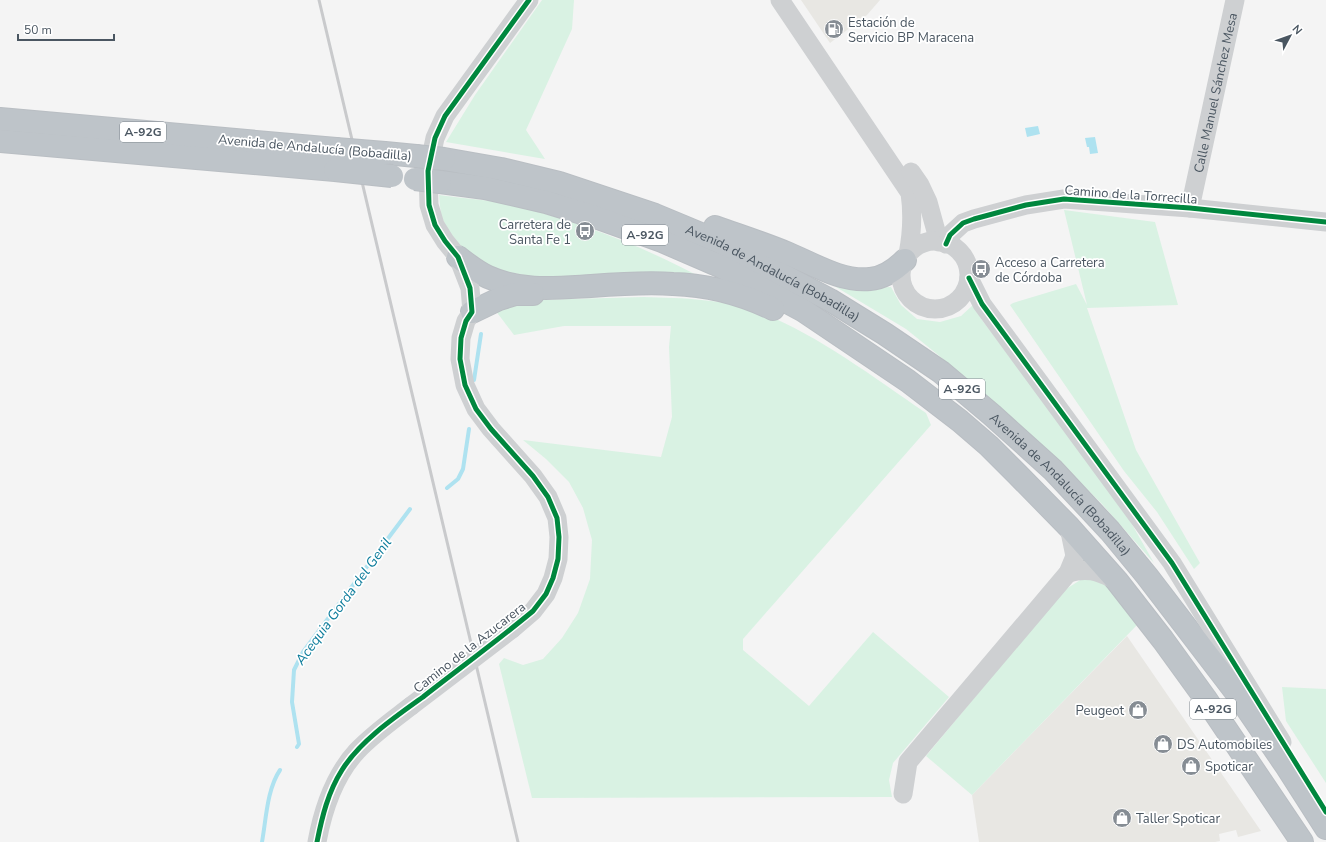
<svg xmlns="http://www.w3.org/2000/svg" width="1326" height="842" viewBox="0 0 1326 842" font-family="'Nunito Sans',sans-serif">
	<rect width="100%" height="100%" fill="#f4f4f4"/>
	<path fill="#e8e7e3" d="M 801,0 L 880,0 L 867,15 L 830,43 Z
		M 1127,636 L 1261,831 L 1238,837 L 1236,830 L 1219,834 L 1220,841 L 1215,842 L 979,842 L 972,795 Z"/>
	<path fill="#d9f2e3" d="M 542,0 L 574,0 L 572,29 L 526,130 L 545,159 L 446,142 L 475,95 Z
		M 439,195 C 460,198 481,199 502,203 C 570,218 641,245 702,278 L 589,276 L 529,276 L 492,269 L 467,255 L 451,236 L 441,216 Z
		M 1064,210 L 1155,222 L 1178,305 L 1087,308 L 1136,450 L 1200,563 L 1194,569 L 1157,512 L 1124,471 L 1010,305 L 1013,303 L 1076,284 L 1087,305 Z
		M 811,272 L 864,288 L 891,287 L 901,305 L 917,319 L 940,322 L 961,316 L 973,305 L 982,320 L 1048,408 L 1129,519 L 1154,563 L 1101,503 L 1039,442 L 937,354 L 906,329 Z
		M 644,297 C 683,298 725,299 762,313 C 821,337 873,377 926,413 L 931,425 L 743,639 L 743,650 L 809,706 L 873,632 L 949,697 L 893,763 L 889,780 L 892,797 L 532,798 L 499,664 L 504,658 L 523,665 L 543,659 L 562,638 L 578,613 L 590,579 L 592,540 L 583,508 L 569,482 L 546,459 L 523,440 L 661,457 L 672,417 L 669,347 L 671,326 L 564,326 L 514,335 L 495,310 L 534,300 Z
		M 1085,577 L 1106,585 L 1117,596 L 1137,625 L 972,795 L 926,756 L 1063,591 Z
		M 1282,687 L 1326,689 L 1326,783 L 1286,721 Z"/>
	<path fill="#aee2f0" d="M 1038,126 L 1040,134 L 1027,137 L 1025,128 Z
		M 1095,137 L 1098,153 L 1090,154 L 1089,147 L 1087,147 L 1085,138 Z"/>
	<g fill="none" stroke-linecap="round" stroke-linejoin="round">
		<path stroke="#aee2f0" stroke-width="4" d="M 474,380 L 481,334
			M 447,488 L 458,479 L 463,469 L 469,429
			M 297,747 L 299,744 L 292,702 L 294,670 L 303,652 L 410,509
			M 262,842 C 266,820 267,789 280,770"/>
		<defs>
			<g id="highway">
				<path d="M 0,119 L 336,149"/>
				<path d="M 0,141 L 335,170"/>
				<path d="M 385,153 L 416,156"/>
				<path id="s2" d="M 444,159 L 501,169 L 559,183 L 655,215 L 720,242 L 830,300 L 885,334 L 941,372 L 992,415 L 1053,470 L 1110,531 L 1147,576 L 1235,691 L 1287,767 L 1326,828"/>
				<path d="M 440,182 L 485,188 L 546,202 L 598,218 L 662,241 L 722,267 L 804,311 L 908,381 L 960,421 L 989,446 L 1018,475 L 1069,527 L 1117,581 L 1163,640 L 1205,698 L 1302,842"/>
				<path d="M 715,227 C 740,236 765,244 789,254 C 815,265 842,282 870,279 C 883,278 896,269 905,260"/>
				<path d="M 458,257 C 467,264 477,272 488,277 C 521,292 556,288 591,286 C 618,284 646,282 673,284 C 708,285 742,294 773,309"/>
				<path d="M 472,312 L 499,299 L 515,294 L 533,294"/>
			</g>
		</defs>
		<use href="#highway" stroke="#b9bec3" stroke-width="24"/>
		<g stroke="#ced0d2" stroke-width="19">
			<path d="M 780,0 L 910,193 C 913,214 912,234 908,254"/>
			<path d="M 911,172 L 920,185 L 928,202 L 939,242"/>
			<path id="s1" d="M 1190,208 L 1235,0"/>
			<circle cx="935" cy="275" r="34"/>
			<path d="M 946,244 L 950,235 L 963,223 L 974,219 L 1026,205 L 1064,199 L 1190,208 L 1326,222"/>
			<path d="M 969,278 L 982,304 L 1172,563 L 1282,742"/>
			<path d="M 1068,573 C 1089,567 1098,572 1116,580"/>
			<path d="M 512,629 L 533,611 L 546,594 L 553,578 L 558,559 L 559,537 L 557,518 L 548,497 L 533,476 L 491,429 L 476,409 L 465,385 L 460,359 L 461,338 L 466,321 L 472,312 L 470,288 L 458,257 L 445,241 L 435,225 L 429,205 L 428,171 L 435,138 L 445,116 L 529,0"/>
			<path d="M 903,794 L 908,762 L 1068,573 L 1075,556 L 1069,527"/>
			<path d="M 317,842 C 323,809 334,776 357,751 C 373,734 393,720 411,706"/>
		</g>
		<use href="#highway" stroke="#bec4c9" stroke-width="22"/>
		<path stroke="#c9cacc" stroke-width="3" d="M 319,0 L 518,842"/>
		<defs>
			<path id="highway-bridge" d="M 336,149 L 385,153
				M 416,156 L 444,159
				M 335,170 L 392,176
				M 415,179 L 440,182"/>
		</defs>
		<use href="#highway-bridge" stroke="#b9bec3" stroke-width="24" stroke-linecap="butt"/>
		<path stroke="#ced0d2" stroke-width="19" d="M 411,706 L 512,629"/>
		<use href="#highway-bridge" stroke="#bec4c9" stroke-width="22"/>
		<defs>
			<path id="cycleway" d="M 946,244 L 950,235 L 963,223 L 974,219 L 1026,205 L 1064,199 L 1190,208 L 1326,222
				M 969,278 L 982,304 L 1172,563 L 1326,812
				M 317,842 C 322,817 328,792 342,770 C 360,741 395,717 423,697 C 460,668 497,641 533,611 L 546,594 L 553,578 L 558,559 L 559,537 L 557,518 L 548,497 L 533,476 L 491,429 L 476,409 L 465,385 L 460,359 L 461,338 L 466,321 L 472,312 L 470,288 L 458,257 L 445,241 L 435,225 L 429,205 L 428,171 L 435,138 L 445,116 L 529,0"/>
		</defs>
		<use href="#cycleway" stroke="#fff" stroke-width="8"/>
		<use href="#cycleway" stroke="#00873e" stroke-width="5"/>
	</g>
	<defs>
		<symbol id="fuel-disc" viewBox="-11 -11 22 22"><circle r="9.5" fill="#868d94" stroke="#fff"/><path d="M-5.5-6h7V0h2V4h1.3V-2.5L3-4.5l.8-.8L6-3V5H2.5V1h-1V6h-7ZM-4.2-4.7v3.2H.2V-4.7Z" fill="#fff"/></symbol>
		<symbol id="bus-disc" viewBox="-11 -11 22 22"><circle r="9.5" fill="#868d94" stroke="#fff"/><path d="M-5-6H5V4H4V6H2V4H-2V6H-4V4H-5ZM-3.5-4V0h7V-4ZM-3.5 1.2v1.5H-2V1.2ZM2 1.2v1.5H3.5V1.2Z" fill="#fff"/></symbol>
		<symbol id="shop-disc" viewBox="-11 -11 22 22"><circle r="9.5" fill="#868d94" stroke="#fff"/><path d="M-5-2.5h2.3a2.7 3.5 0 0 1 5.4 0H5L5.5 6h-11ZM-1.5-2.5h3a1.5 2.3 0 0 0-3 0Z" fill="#fff"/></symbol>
	</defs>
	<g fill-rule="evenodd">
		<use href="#fuel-disc" x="823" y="18" width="22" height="22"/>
		<use href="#bus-disc" x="574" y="220" width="22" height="22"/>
		<use href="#bus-disc" x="970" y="258" width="22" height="22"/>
		<use href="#shop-disc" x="1127" y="699" width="22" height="22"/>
		<use href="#shop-disc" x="1152" y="733" width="22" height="22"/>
		<use href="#shop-disc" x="1180" y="755" width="22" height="22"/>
		<use href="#shop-disc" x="1111" y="807" width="22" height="22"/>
	</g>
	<g text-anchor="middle" stroke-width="3.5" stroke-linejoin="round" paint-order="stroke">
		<g fill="#fff" stroke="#808990" stroke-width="1">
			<rect x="120" y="122" width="46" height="20" rx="3"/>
			<rect x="622" y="225" width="46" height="20" rx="3"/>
			<rect x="939" y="379" width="46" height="20" rx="3"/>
			<rect x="1190" y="699" width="46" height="20" rx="3"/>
		</g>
		<g font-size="12" font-weight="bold" fill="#4a5661">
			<text x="143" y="136">A-92G</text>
			<text x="645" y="239">A-92G</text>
			<text x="962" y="393">A-92G</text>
			<text x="1213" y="713">A-92G</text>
		</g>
		<g font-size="13" fill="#4a5661" stroke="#fff" text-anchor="start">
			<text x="848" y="27">Estación de<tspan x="848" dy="15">Servicio BP Maracena</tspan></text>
			<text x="571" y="229" text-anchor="end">Carretera de<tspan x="571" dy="15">Santa Fe 1</tspan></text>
			<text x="995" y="267">Acceso a Carretera<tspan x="995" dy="15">de Córdoba</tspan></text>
			<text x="1124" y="715" text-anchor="end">Peugeot</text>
			<text x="1177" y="749">DS Automobiles</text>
			<text x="1205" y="771">Spoticar</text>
			<text x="1136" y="823">Taller Spoticar</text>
		</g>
		<g font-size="13" fill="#4a5661" stroke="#fff">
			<text dy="5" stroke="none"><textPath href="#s1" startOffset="118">Calle Manuel Sánchez Mesa</textPath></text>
			<text transform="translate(315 147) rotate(5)" y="5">Avenida de Andalucía (Bobadilla)</text>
			<text transform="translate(1131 194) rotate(4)" y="5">Camino de la Torrecilla</text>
			<text dy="5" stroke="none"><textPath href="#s2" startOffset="350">Avenida de Andalucía (Bobadilla)</textPath></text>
			<text dy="5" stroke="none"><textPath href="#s2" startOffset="710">Avenida de Andalucía (Bobadilla)</textPath></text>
			<text transform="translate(469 647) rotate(-38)" y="5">Camino de la Azucarera</text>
		</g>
		<g font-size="14" font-style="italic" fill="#0c7c9b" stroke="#fff">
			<text transform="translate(343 601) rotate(-54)" y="5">Acequia Gorda del Genil</text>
		</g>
	</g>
	<g transform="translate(1290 36) rotate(49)" stroke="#ffffff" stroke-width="3" paint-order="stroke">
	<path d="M0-3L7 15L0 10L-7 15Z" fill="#4a5661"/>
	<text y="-6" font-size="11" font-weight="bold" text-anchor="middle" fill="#4a5661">N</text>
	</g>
	<path d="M18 34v6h96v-6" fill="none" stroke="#4a5661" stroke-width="2"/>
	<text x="24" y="34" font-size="12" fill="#4a5661" stroke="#ffffff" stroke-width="3" paint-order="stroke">50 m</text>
</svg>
